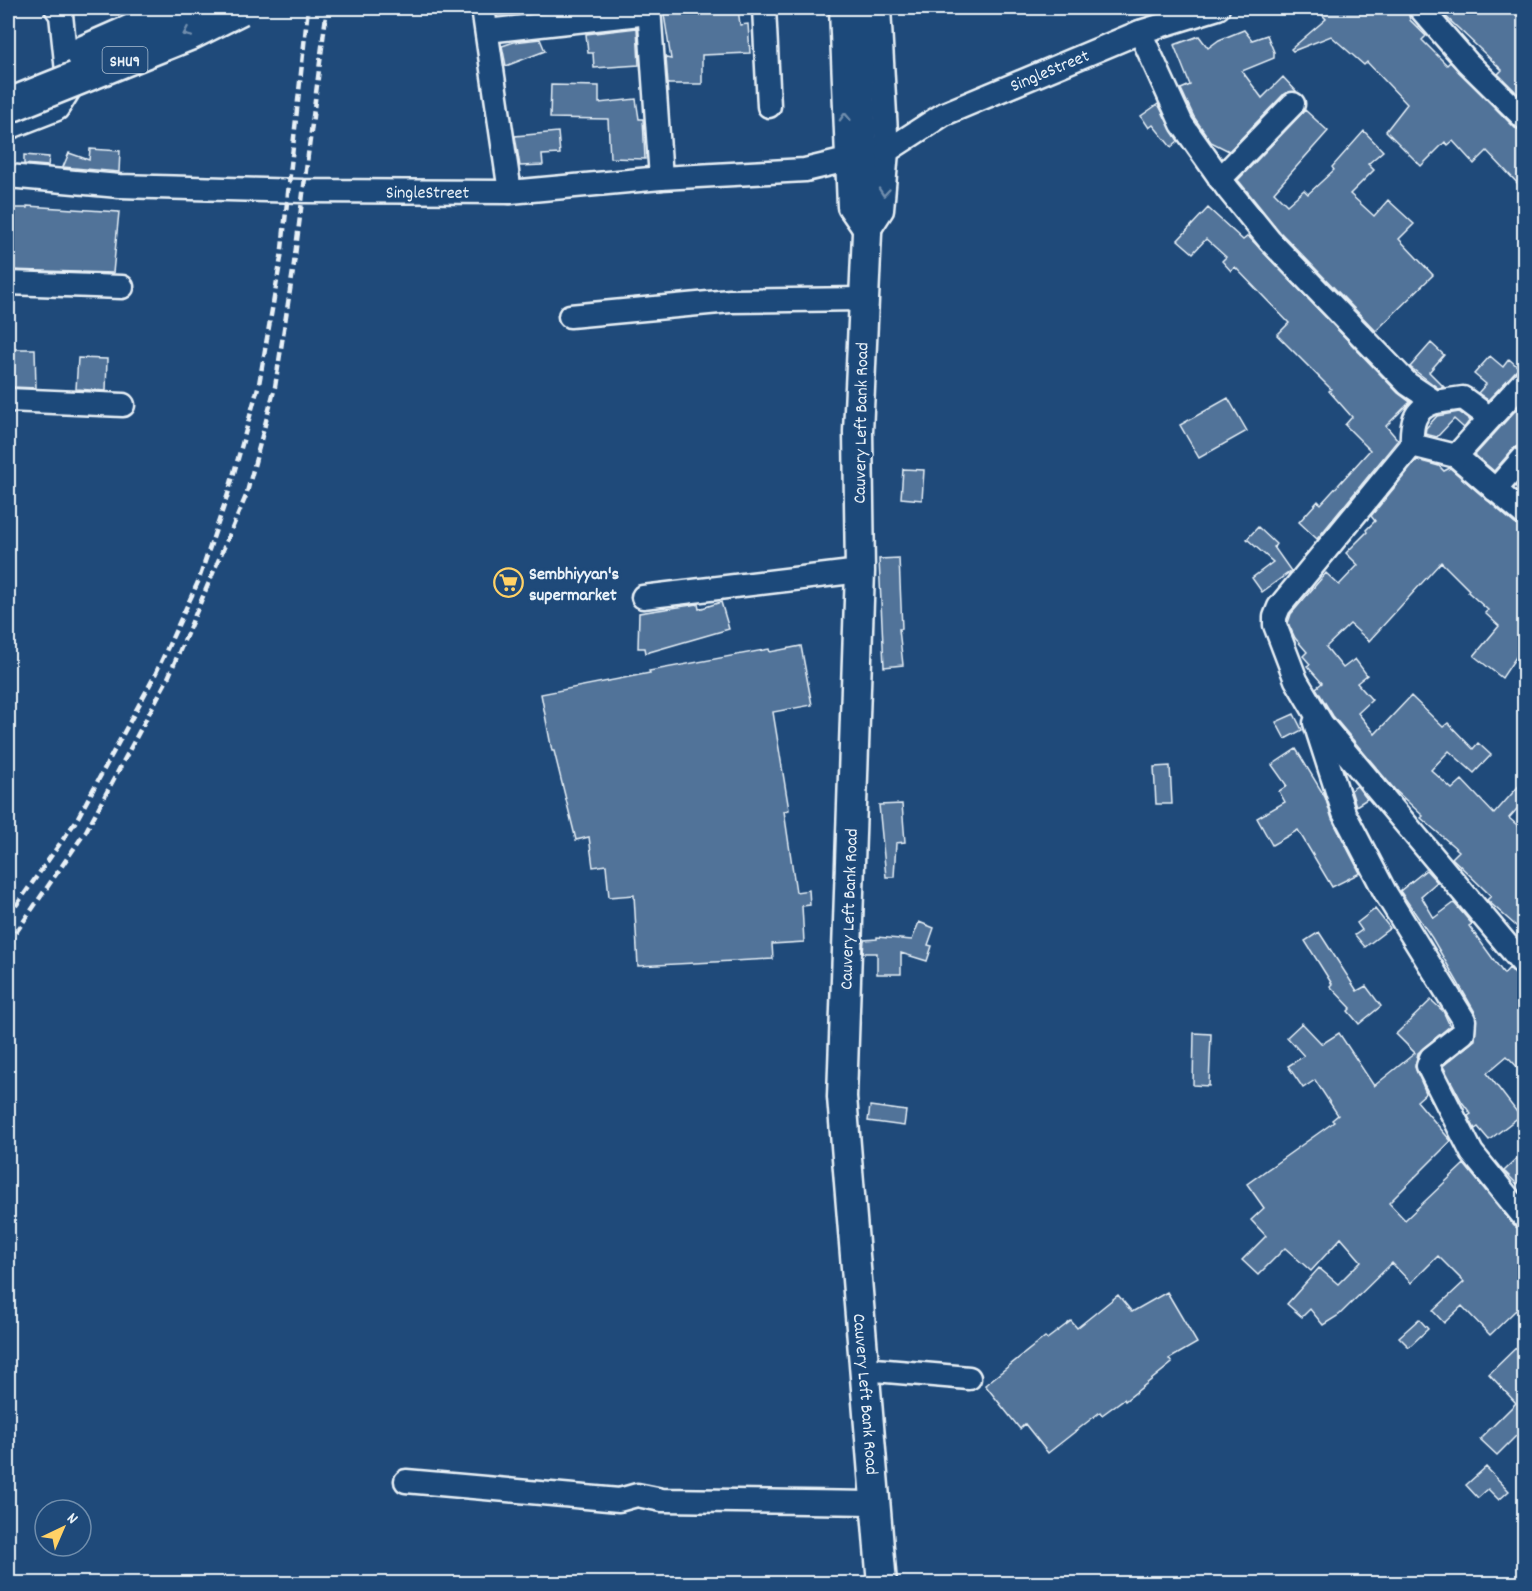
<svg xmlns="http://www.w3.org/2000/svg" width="1532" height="1591" viewBox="0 0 1532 1591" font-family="Dekko,sans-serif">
	<rect width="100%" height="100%" fill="#1f4a7a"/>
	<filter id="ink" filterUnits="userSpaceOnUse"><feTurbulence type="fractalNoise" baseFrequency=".0167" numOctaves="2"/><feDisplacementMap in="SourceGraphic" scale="12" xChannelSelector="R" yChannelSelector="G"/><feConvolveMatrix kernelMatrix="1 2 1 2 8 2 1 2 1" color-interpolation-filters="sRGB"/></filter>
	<g filter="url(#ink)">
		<path fill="#517399" stroke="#e8f1f8" stroke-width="1.5" d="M 663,8 L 738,8 L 740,25 L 748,24 L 750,53 L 702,55 L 702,84 L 668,84 L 666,58 L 671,59 Z
			M 1316,8 L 1407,8 L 1410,20 L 1426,36 L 1422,40 L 1447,65 L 1450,62 L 1515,128 L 1524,131 L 1524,190 L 1487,151 L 1474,164 L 1453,141 L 1448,145 L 1445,142 L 1421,166 L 1386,131 L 1407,104 L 1367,62 L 1364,65 L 1331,36 L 1293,51 L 1291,49 L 1326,19 Z
			M 1437,8 L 1524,8 L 1524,100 L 1498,74 L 1502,70 Z
			M 637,28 L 639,65 L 594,68 L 593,53 L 588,53 L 586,34 Z
			M 1244,30 L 1252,40 L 1267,35 L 1274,52 L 1274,58 L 1242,71 L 1262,98 L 1283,77 L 1296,91 L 1283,95 L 1229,151 L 1211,142 L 1194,117 L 1181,89 L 1190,85 L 1174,45 L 1199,36 L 1208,48 L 1219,40 Z
			M 540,39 L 545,51 L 506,66 L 502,46 L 514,42 Z
			M 551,85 L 599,86 L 599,103 L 636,99 L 639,119 L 643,119 L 645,159 L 610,158 L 608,119 L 550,118 Z
			M 1158,104 L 1178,141 L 1171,147 L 1153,125 L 1149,128 L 1141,116 Z
			M 1305,110 L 1328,131 L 1274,192 L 1287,205 L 1304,190 L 1308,194 L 1334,170 L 1332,167 L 1364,131 L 1383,151 L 1368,164 L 1374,170 L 1350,194 L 1374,216 L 1388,200 L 1414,224 L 1399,239 L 1433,275 L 1376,331 L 1280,232 L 1238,180 Z
			M 558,132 L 560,154 L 542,155 L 543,165 L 520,166 L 515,136 Z
			M 90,149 L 120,151 L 119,172 L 63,167 L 69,153 L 89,160 Z
			M 24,155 L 49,157 L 48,166 L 24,164 Z
			M 27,206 L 119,212 L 113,273 L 8,270 L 8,208 L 27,208 Z
			M 1208,208 L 1243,240 L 1248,236 L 1398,393 L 1410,402 L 1386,426 L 1398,440 L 1317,539 L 1299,522 L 1318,501 L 1321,504 L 1370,450 L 1345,425 L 1352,417 L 1329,391 L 1331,389 L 1277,335 L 1289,323 L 1235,267 L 1231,271 L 1222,261 L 1226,257 L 1206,239 L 1193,253 L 1178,240 Z
			M 1431,343 L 1444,355 L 1429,372 L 1444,387 L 1438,388 L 1410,367 Z
			M 11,349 L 35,349 L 36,388 L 12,387 Z
			M 1490,356 L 1503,367 L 1509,359 L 1519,368 L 1488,400 L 1478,393 L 1486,384 L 1474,374 Z
			M 78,358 L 107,359 L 106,391 L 76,389 Z
			M 1228,398 L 1247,431 L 1199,458 L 1180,425 Z
			M 1524,401 L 1524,444 L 1514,448 L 1494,471 L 1475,455 Z
			M 1459,412 L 1470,420 L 1464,428 L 1454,419 L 1437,437 L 1425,434 L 1426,428 L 1437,416 Z
			M 1417,460 L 1439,466 L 1444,471 L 1450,468 L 1515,524 L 1524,527 L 1524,645 L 1502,678 L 1474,656 L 1499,626 L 1485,613 L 1488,610 L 1468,592 L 1469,590 L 1441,562 L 1369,641 L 1350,624 L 1326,647 L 1343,668 L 1355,659 L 1367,675 L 1357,683 L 1372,700 L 1358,713 L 1375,734 L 1411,696 L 1443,727 L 1448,723 L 1473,749 L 1478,743 L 1491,755 L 1474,773 L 1449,751 L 1431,770 L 1452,789 L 1462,780 L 1494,814 L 1524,780 L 1524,801 L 1509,818 L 1524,831 L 1524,933 L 1487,900 L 1491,896 L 1452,858 L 1459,851 L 1421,818 L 1423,816 L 1395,790 L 1333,716 L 1316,688 L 1322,683 L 1307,666 L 1310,664 L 1303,656 L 1307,652 L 1295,638 L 1288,623 L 1291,614 L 1326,573 L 1339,585 L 1358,565 L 1346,553 L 1367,532 L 1366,530 L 1375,521 L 1371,516 Z
			M 903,469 L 924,470 L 922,500 L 901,498 Z
			M 1524,477 L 1524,495 L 1516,487 Z
			M 1258,527 L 1276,544 L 1274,547 L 1291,571 L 1262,592 L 1252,578 L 1273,562 L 1247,539 Z
			M 899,558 L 902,629 L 899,629 L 903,665 L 884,667 L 879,559 Z
			M 721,602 L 729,629 L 646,653 L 645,648 L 638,648 L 639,613 L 698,604 L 699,609 Z
			M 801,646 L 812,705 L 773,712 L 789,810 L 784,811 L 796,892 L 809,890 L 810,905 L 802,906 L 804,942 L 772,944 L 773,959 L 638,966 L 634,895 L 609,897 L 606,865 L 593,867 L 589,837 L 576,840 L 554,751 L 552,751 L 541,694 L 650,673 L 649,671 L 769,649 L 770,652 Z
			M 1294,714 L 1302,730 L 1285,739 L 1276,722 Z
			M 1296,749 L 1325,797 L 1332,819 L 1360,873 L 1332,887 L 1298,830 L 1272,845 L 1257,818 L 1285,802 L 1279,791 L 1287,786 L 1272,765 Z
			M 1170,766 L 1172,804 L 1156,804 L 1154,767 Z
			M 1357,786 L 1367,799 L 1356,806 L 1351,790 Z
			M 902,804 L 905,842 L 896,843 L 894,877 L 886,877 L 879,805 Z
			M 1426,870 L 1437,882 L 1421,896 L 1434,918 L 1454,903 L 1472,924 L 1469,926 L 1504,974 L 1509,968 L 1519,977 L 1524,978 L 1524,1074 L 1507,1056 L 1487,1073 L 1520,1116 L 1489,1140 L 1478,1127 L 1475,1129 L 1468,1116 L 1471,1114 L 1462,1102 L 1443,1066 L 1475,1040 L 1476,1014 L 1432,938 L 1400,891 Z
			M 1375,909 L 1390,928 L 1365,947 L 1355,935 L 1362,930 L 1357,923 Z
			M 919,922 L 934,928 L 928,945 L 932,946 L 927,961 L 901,953 L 901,974 L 877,974 L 877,953 L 863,953 L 864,940 L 877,939 L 877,937 L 912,940 Z
			M 1319,932 L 1357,991 L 1366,986 L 1381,1006 L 1359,1024 L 1348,1011 L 1351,1008 L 1330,986 L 1332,984 L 1305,941 Z
			M 1431,1000 L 1443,1011 L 1450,1026 L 1418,1053 L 1415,1067 L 1426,1093 L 1417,1101 L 1451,1141 L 1389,1203 L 1405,1220 L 1464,1164 L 1514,1226 L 1524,1230 L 1524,1319 L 1516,1310 L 1490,1335 L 1462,1306 L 1444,1323 L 1433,1311 L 1464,1282 L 1438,1256 L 1411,1283 L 1392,1263 L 1339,1315 L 1323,1325 L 1310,1309 L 1302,1317 L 1287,1304 L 1319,1268 L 1338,1284 L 1361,1261 L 1341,1238 L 1311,1271 L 1285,1248 L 1258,1275 L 1242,1260 L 1266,1236 L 1251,1220 L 1264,1208 L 1247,1184 L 1334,1122 L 1332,1120 L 1338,1115 L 1315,1080 L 1303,1088 L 1288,1066 L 1304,1056 L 1287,1037 L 1302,1023 L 1322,1044 L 1339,1033 L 1374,1086 L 1415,1053 L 1396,1034 Z
			M 1194,1033 L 1211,1034 L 1209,1086 L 1193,1085 Z
			M 870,1106 L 906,1111 L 904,1126 L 868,1121 Z
			M 1524,1152 L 1524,1177 L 1517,1184 L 1504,1171 Z
			M 1167,1292 L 1197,1343 L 1169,1359 L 1172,1363 L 1125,1401 L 1124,1399 L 1102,1415 L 1100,1412 L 1048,1453 L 1025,1424 L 1020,1429 L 985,1385 L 1045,1337 L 1047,1339 L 1071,1321 L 1077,1328 L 1118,1295 L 1132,1312 Z
			M 1419,1319 L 1428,1329 L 1409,1347 L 1399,1337 Z
			M 1524,1340 L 1524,1428 L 1497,1455 L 1480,1439 L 1516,1403 L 1489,1374 Z
			M 1486,1467 L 1509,1491 L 1499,1500 L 1488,1489 L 1478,1498 L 1466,1485 Z"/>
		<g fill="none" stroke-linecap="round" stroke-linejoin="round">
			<defs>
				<g id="minor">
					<path d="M 483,8 L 510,192"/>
					<path d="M 649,8 L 661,178"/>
					<path d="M 764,8 L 769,106"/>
					<path d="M 841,8 L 849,207 L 867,233 L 882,210 L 887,151 L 879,8"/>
					<path d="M 1420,8 L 1468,63 L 1524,118"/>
					<path d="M 487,31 L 649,13"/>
					<path d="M 1140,32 L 1182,124 L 1227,188 L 1270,241 L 1408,384 L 1435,402 L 1463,398 L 1490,418"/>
					<path d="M 8,128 L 57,109 L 69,90 L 61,15 L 56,8"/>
					<path id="s1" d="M 887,151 L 944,114 L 1140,32 L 1218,8"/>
					<path id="s2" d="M 8,176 L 119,186 L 303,191 L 510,192 L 661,178 L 805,170 L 847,160"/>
					<path d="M 1220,179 L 1293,104"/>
					<path d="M 8,283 L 122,287"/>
					<path d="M 570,316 L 730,301 L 862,299"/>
					<path d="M 8,400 L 123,405"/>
					<path d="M 1435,402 C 1413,409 1411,425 1412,445 L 1279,607 L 1275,617 L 1275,625 L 1296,680 L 1322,724 L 1524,965"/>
					<path d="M 1412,445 L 1456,456 L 1524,514"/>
					<path d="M 1456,456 L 1524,381"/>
					<path d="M 1495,490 L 1524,457"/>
					<path d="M 643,597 L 860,571"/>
					<path d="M 1315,723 L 1344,813 L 1385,892 L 1464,1020 L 1463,1033 L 1431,1058 L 1428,1066 L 1472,1153 L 1524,1217"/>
					<path d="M 863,1369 L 969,1378"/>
					<path d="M 406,1481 L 619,1500 L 637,1495 L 662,1500 L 873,1503"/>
				</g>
				<g id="major">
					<path id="s3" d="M 855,8 L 867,233 L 858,432 L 860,571 L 842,1097 L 882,1584"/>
				</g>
			</defs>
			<use href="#minor" stroke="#e8f1f8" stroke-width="27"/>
			<use href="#major" stroke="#e8f1f8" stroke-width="33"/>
			<use href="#minor" stroke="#1f4a7a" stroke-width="22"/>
			<use href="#major" stroke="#1f4a7a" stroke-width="28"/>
			<path stroke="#e8f1f8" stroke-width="4.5" stroke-dasharray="9 4.5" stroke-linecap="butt" d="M 8,917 L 76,821 L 154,677 L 198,582 L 228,494 L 259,384 L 281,258 L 308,8
				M 8,944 L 86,831 L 168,678 L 246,496 L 275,387 L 293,271 L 327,8"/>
			<defs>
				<path id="highway-bridge" d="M 83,53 L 185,8
					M 8,106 L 190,33 L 240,8"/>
			</defs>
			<use href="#highway-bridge" stroke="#e8f1f8" stroke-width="38" stroke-linecap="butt"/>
			<use href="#highway-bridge" stroke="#1f4a7a" stroke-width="33"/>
		</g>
		<defs><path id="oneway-chevron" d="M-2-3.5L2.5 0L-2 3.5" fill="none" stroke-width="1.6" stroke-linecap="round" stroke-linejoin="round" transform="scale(1.5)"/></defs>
		<g stroke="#6f8dac">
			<use href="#oneway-chevron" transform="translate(187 33) rotate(156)"/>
			<use href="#oneway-chevron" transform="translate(845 117) rotate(-92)"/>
			<use href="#oneway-chevron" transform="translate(884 192) rotate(95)"/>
		</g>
	</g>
	<defs>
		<symbol id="supermarket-ring" viewBox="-11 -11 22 22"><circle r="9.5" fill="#1f4a7a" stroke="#ffd166" stroke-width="1.5"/><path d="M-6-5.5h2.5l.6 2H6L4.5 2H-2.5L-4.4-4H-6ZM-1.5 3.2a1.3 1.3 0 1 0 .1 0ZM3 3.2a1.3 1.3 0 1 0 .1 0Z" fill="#ffd166"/></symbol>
	</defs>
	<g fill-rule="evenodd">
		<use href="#supermarket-ring" x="492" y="566" width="33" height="33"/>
	</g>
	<g text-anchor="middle" stroke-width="6" stroke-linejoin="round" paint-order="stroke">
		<rect fill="#1f4a7a" stroke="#acbfd2" stroke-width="1.5" x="102.5" y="47" width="45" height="26" rx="4.5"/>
		<g font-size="16" font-weight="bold" fill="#e8f1f8">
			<text x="125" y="66">SHU9</text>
		</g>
		<g font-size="18" fill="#e8f1f8" stroke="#1f4a7a">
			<text dy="6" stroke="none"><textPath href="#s1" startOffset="182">SingleStreet</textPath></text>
			<text dy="6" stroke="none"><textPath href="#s2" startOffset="420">SingleStreet</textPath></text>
			<text transform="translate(860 423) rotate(-89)" y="6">Cauvery Left Bank Road</text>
			<text transform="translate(848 909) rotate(-88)" y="6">Cauvery Left Bank Road</text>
			<text dy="6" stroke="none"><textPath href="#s3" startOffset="1388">Cauvery Left Bank Road</textPath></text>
		</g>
		<g font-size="18" font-weight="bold" fill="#e8f1f8" stroke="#1f4a7a" text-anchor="start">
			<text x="529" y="579">Sembhiyyan's<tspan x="529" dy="21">supermarket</tspan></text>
		</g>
	</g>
	<rect width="1532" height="1591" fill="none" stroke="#1f4a7a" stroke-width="30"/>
	<rect x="15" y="15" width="1502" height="1561" fill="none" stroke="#e8f1f8" stroke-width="2" filter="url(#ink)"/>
	<g transform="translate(63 1528) rotate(44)"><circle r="28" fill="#1f4a7a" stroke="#6f8dac" stroke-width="1.5"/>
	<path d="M0-4.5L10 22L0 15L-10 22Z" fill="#ffd166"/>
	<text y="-9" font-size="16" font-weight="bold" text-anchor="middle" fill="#e8f1f8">N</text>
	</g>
</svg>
